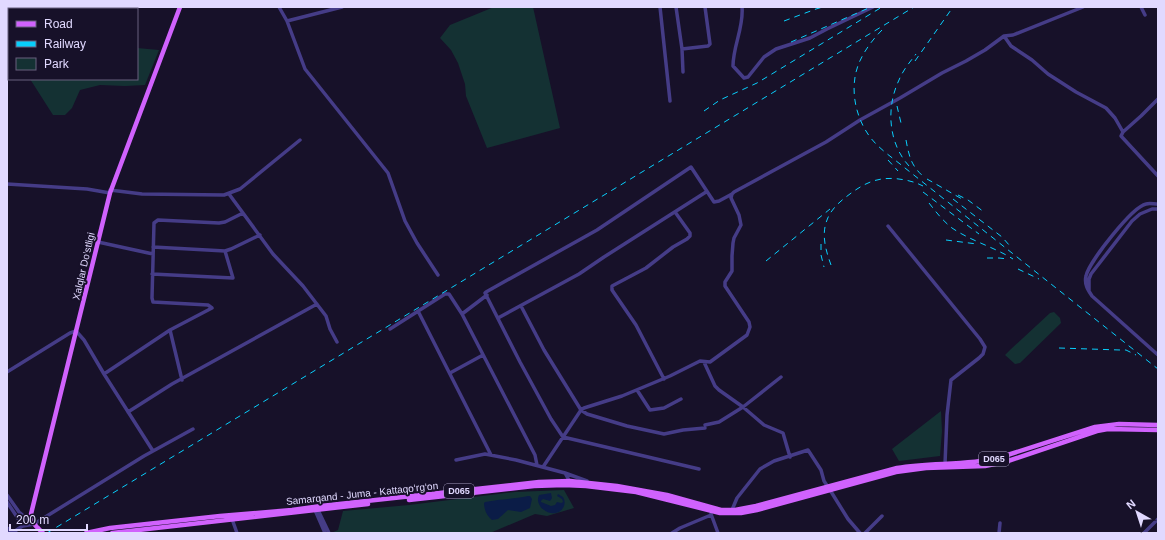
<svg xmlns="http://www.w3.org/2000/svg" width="1165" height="540" viewBox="0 0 1165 540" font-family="Arial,sans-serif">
	<rect width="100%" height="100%" fill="#171129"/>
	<path fill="#143133" d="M 494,7 L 533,7 L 560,128 L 487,148 L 466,96 L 465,84 L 458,63 L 451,50 L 440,38 L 450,25 Z
		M 137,48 L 159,50 L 145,85 L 125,86 L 100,85 L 80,90 L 72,108 L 65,115 L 53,115 L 30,79 L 137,79 Z
		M 1054,312 L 1060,318 L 1061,323 L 1020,363 L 1015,364 L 1005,355 L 1011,349 L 1050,313 Z
		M 941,411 L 942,431 L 940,456 L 899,461 L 892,449 Z
		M 564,490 L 574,508 L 547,516 L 535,514 L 490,533 L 331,533 L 338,530 L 343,511 L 409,505 L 515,492 Z"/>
	<path fill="#0b1c47" d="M 551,493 L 552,498 L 550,501 L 543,499 L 541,501 L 541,502 L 551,506 L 555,505 L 557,502 L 561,503 L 563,502 L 562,499 L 557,496 L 558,494 L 563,497 C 568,505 561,515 551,513 C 543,512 535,503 539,495 Z
		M 528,496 L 530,496 L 532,499 L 530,508 L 521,512 L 508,510 L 498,519 L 492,520 C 487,516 484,510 484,503 L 485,502 C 500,499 514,499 528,496 Z"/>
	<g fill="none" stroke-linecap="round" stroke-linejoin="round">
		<path stroke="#453c87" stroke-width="3.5" d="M 279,7 L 287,21 L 305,69 L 388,173 L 405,221 L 417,243 L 438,275
			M 660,7 L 670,101
			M 676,7 L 682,49 L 683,72
			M 742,7 C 744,27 733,46 733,66 L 744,78 L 748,77 L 764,57 L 776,49 L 810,38 L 827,29 L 873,7
			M 1141,7 L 1145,15
			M 41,9 L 46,7
			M 287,21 L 342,7
			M 7,30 L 9,28
			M 1004,36 L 1011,46 L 1032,60 L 1048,74 L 1076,92 L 1106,108 L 1115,118 L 1123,132
			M 682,49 L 708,46 L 710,44 L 705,7
			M 1158,99 L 1141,116 L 1123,132 L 1121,136 L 1158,176
			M 7,184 L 87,189 L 110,193
			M 110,190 L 142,194 L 224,195 L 240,189 L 300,140
			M 229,194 L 273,254 L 303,286 L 326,316 L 330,329 L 337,342
			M 1158,204 C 1154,204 1149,203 1146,204 C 1132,207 1089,262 1086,276 C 1084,284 1088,290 1092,296 L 1158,355
			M 888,226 L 980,339 L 985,347 L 983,354 L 979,358 L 951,380 L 947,415 L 945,464
			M 98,242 L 153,254
			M 153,247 L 225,251 L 231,249 L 260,235
			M 152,274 L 233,278 L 225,251
			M 1089,290 L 1089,279 L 1091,274 L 1132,221 L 1140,214 L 1152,209 L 1158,209
			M 521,306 L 544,350 L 581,410 L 587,414 L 627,426 L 664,434 L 683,430 L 705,428
			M 418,311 L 491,455
			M 462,314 L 487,295
			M 498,318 L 579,274 L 604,257 L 706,192
			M 390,329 L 445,294 L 449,294 L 462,314 L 535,455 L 537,465
			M 170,330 L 182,380
			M 704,362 L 715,386 L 719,390 L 743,407 L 764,425 L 783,433 L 790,457
			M 7,372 L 70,333 L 76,331 L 84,340 L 104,374 L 153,451
			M 450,373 L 483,355
			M 104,374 L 170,330 L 212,308 L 208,305 L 153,302 L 152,298 L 154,223 L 158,220 L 219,223 L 225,222 L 243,213
			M 664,379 L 636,325 L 612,290 L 612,286 L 646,268 L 673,247 L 687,239 L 690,236 L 690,233 L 675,212
			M 637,390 L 650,410 L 664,408 L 681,399
			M 128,412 L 172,384 L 317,304
			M 705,425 L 719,422 L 743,407 L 781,377
			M 456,460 L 485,454 L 516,460 L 565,473 L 570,482
			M 543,467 L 581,410 L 584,408 L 622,396 L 670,376 L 700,361 L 710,362 L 747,335 L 750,327 L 749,322 L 725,286 L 725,282 L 732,271 L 732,256 L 733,243 L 734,238 L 741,225 L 739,215 L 731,198 L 732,194 L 734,192 L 826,142 L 860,120 L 900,98 L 942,73 L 966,61 L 985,50 L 1004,36 L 1013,35 L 1083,7
			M 699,469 L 563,437 L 551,419 L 520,362 L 485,293 L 486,292 L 597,230 L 691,167 L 714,202 L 719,201 L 732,194
			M 565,473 L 587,481
			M 7,495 L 19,512 L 33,524
			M 7,502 L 23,526 L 34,524 L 144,456 L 193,429
			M 315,510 L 325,533
			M 318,510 L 329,533
			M 732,510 L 737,498 L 760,469 L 774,461 L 808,450 L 821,470 L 824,481 L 830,490 L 848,519 L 860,533
			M 711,514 L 718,533
			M 232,519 L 237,533
			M 7,528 L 9,529 L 10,533
			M 12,533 L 24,525
			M 672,533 L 680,528 L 711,515
			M 865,533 L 882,516
			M 999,533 L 1000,523
			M 1144,533 L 1158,519"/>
		<path stroke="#d062fd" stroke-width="4.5" d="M 409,500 L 534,486 L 564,485 L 586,486 L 636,492 L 720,513 L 741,513 L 757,510 L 896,472 L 926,468 L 985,466 L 1005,462 L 1097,431 L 1108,429 L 1158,430
			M 43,533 C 37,527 31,523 31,514 L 110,193 L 180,7
			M 86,533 L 110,528 L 220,516 L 292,510 L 321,506 L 539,482 L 570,481 L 617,486 L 667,495 L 721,510 L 735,510 L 756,506 L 897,468 C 931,462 965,466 998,458 L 1095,427 L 1119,424 L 1158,425
			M 112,533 L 368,504"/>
		<path stroke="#08cffc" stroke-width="1" stroke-dasharray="6 5" stroke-linecap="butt" d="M 784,21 L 816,9 L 823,7
			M 882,30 C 873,39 864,51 859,63 C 849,87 855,117 870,137 C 879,149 893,158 905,168 L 1158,369
			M 791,42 L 871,7
			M 915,61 L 953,7
			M 897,106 L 901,123
			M 704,111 L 720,100 L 757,83 L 882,7
			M 906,140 C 909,156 911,166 924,177
			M 888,160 L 898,171
			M 909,166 C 888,143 886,107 899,80 C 903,70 910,62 916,54
			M 927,179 L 962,199
			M 923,192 L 979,234
			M 958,195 L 968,200 L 984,212
			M 953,199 L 1002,237 L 1010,246
			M 929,203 C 936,212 943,221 952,228 C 971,241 994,247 1013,259
			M 946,240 L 977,244
			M 821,244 L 821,255 L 824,267
			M 987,258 L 999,258 L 1008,259
			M 766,261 L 830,209
			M 831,265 C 826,251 821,235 827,220 C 830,211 838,203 846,197 C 865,182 880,175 905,180 C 911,181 917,183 923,186
			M 1018,269 L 1039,279
			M 1059,348 L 1120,350 L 1126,350 L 1136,355
			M 47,533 L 914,7"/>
	</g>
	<g text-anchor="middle" stroke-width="4" stroke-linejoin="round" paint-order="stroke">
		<g fill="#171129" stroke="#a49dbf" stroke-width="1">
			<rect x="979" y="452" width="30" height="14" rx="3"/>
			<rect x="444" y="484" width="30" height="14" rx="3"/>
		</g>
		<g font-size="9" font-weight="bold" fill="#e1d9ff">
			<text x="994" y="462">D065</text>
			<text x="459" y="494">D065</text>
		</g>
		<g font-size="10" fill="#e1d9ff" stroke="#171129">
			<text transform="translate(83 266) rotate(-77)" y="4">Xalqlar Do’stligi</text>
			<text transform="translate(362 493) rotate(-6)" y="4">Samarqand - Juma - Kattaqo‘rg‘on</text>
		</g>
	</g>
	<rect width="1165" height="540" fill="none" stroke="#e1d9ff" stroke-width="16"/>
	<rect x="8" y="8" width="130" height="72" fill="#171129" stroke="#68617f"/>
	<rect x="16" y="21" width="20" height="6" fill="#d062fd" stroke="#68617f"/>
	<text x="44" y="28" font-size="12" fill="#e1d9ff">Road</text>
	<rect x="16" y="41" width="20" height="6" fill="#08cffc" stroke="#68617f"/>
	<text x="44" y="48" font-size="12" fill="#e1d9ff">Railway</text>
	<rect x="16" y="58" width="20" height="12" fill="#143133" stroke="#68617f"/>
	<text x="44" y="68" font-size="12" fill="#e1d9ff">Park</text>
	<g transform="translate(1137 512) rotate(321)" stroke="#171129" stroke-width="3" paint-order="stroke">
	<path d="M0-3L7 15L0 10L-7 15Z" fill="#e1d9ff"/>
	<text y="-6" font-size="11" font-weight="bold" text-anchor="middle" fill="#e1d9ff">N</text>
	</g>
	<path d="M10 524v6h77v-6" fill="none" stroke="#e1d9ff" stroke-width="2"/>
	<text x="16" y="524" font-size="12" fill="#e1d9ff" stroke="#171129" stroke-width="3" paint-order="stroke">200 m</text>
</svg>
